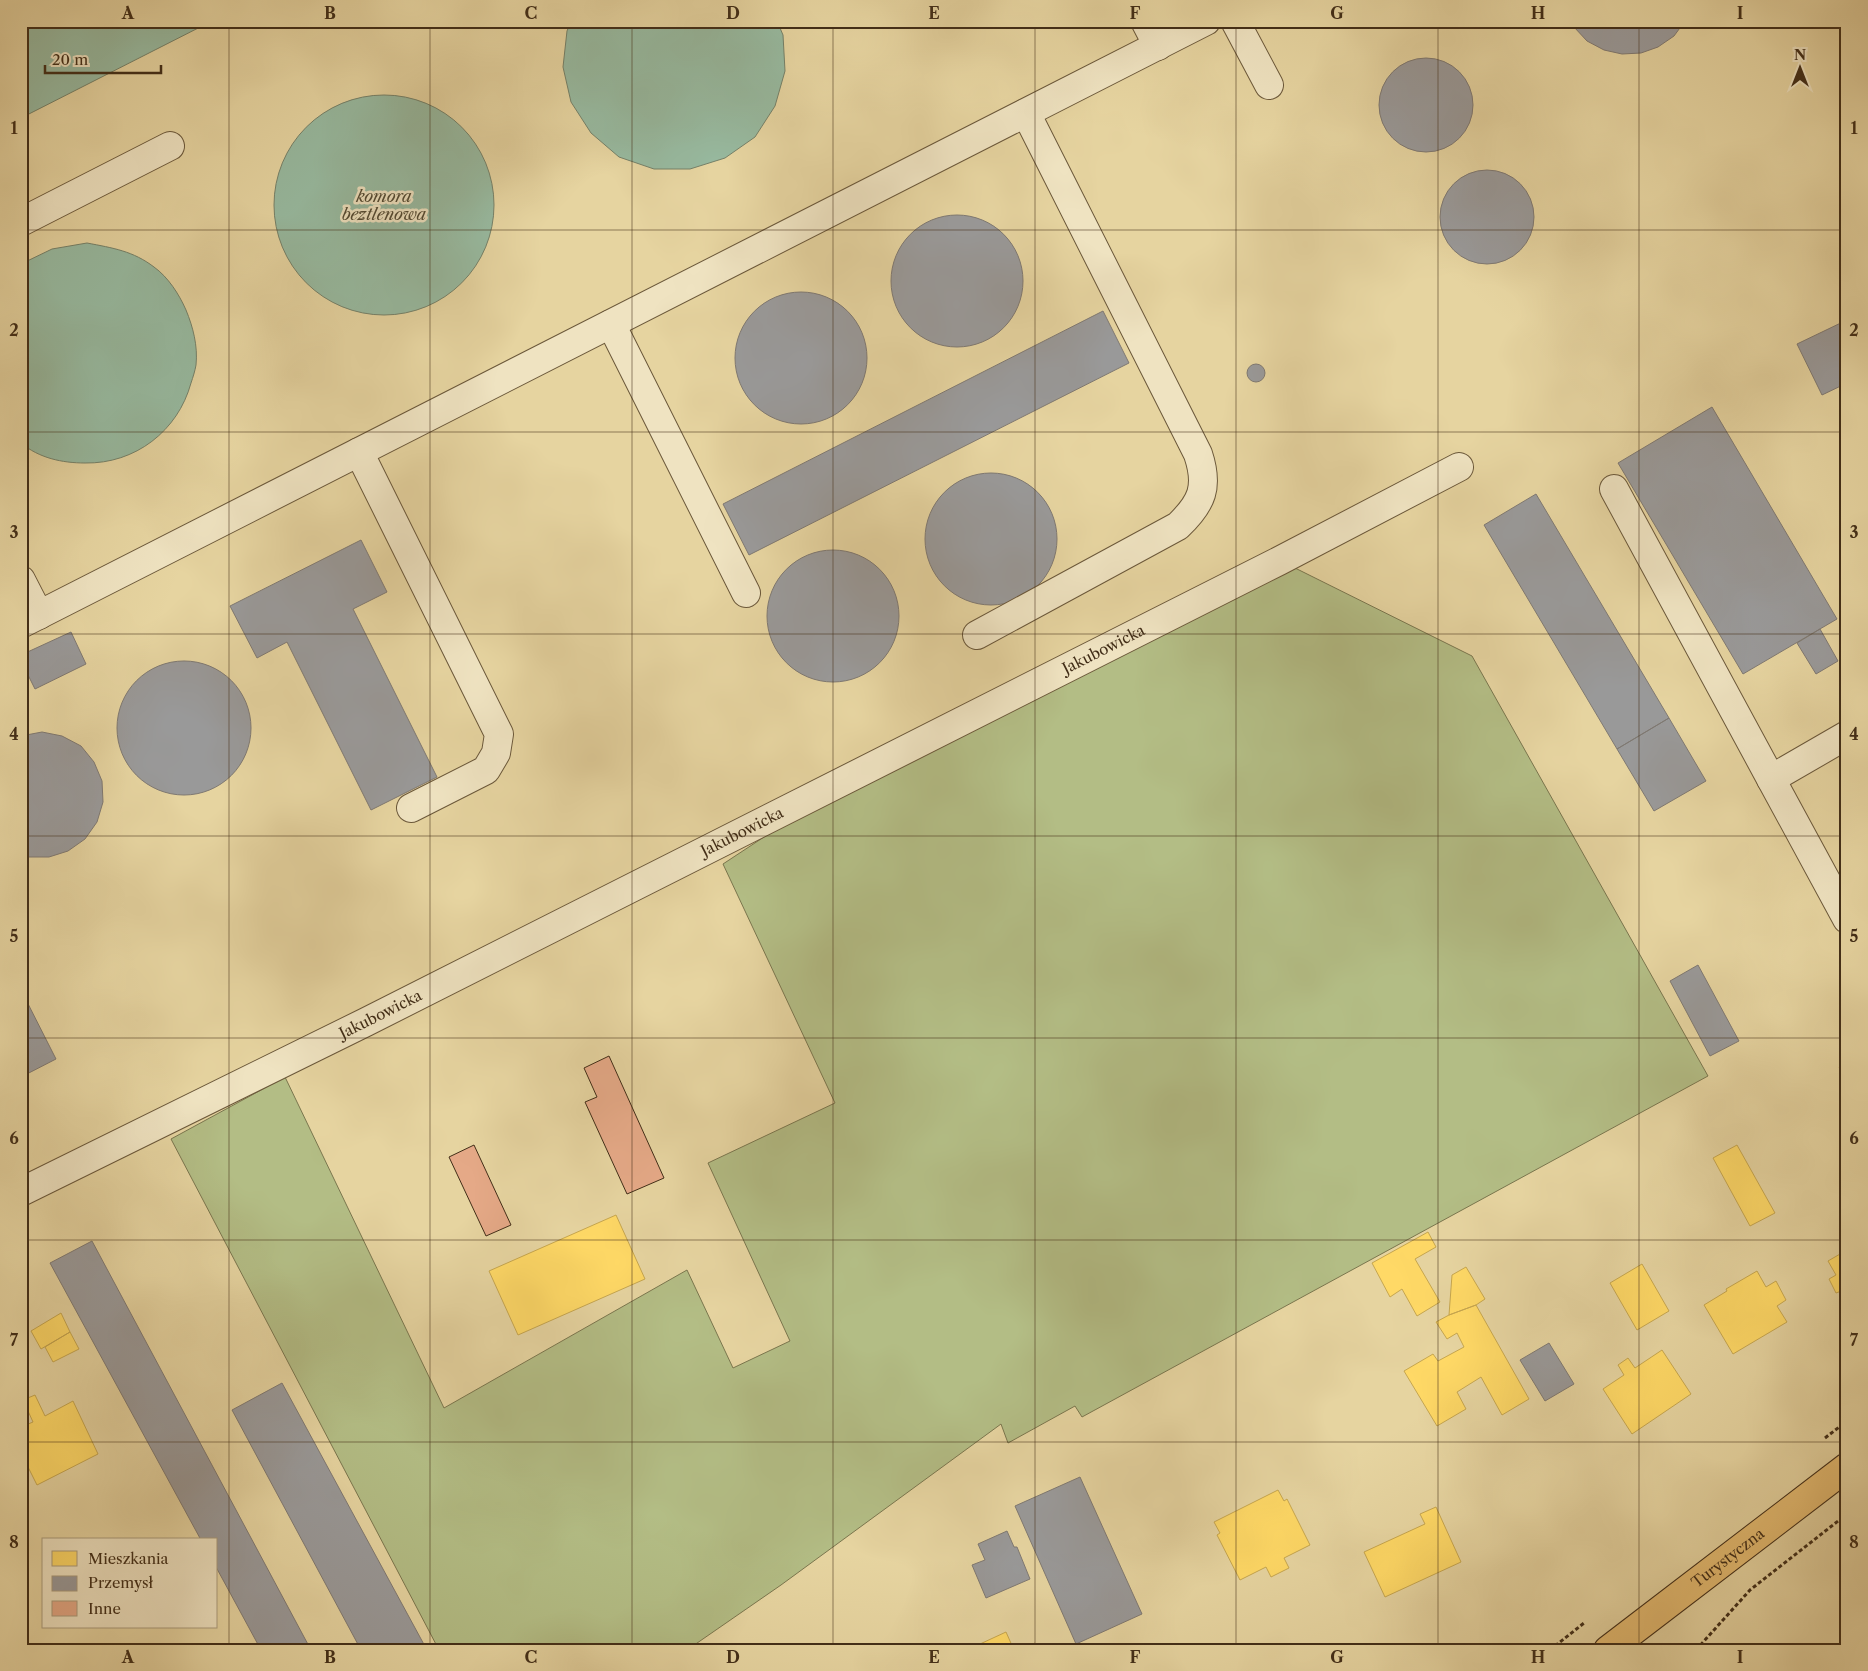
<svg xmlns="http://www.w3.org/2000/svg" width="1868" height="1671" viewBox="0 0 1868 1671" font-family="'Libre Caslon Text',serif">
	<rect width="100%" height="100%" fill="#e6d4a0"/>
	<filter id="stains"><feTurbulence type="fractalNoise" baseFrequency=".004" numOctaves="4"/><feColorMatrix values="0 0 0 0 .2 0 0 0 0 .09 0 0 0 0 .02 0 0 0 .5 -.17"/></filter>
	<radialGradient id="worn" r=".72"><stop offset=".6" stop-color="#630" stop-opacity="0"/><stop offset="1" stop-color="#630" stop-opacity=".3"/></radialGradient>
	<path fill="#b3bd85" stroke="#7a764e" d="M 1291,566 L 1472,656 L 1708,1076 L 1082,1417 L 1075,1406 L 1008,1443 L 1001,1424 L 781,1585 L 687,1650 L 439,1650 L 171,1139 L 285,1077 L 444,1408 L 687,1270 L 733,1368 L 790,1341 L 708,1163 L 835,1103 L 723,864 L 767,835 Z"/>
	<path fill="#97b99f" stroke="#758169" d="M 21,21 L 212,21 L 21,118 Z
		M 571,21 L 777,21 L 783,35 L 785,71 L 775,106 L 755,137 L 725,158 L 690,169 L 654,169 L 619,157 L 591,133 L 571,102 L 563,67 L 567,31 Z
		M274 205a110 110 0 1 1 220 0a110 110 0 1 1-220 0Z
		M 87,243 C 113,248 133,251 154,267 C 168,277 179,294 186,310 C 193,327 198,346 196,365 C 195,371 193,377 191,383 C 178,431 135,464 85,463 C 62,463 39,458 21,443 L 21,264 L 52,249 Z"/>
	<path fill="#ffd966" stroke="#c6a64f" d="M 1847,1062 L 1847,1079 L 1839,1067 Z
		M 1737,1145 L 1775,1213 L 1750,1226 L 1713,1158 Z
		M 616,1215 L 645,1279 L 518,1335 L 489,1271 Z
		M 1428,1232 L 1436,1247 L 1415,1259 L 1440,1302 L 1417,1316 L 1402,1289 L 1390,1297 L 1372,1263 Z
		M 1847,1250 L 1847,1295 L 1844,1290 L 1836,1293 L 1829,1279 L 1836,1275 L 1828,1261 Z
		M 1642,1264 L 1669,1311 L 1637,1330 L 1610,1283 Z
		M 1466,1267 L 1485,1299 L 1476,1305 L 1449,1315 L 1452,1275 Z
		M 1757,1271 L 1766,1287 L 1776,1281 L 1786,1300 L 1777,1306 L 1787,1322 L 1733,1354 L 1704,1305 L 1727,1291 L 1726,1289 Z
		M 1476,1305 L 1529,1399 L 1502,1415 L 1481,1377 L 1457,1392 L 1466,1409 L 1437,1426 L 1404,1371 L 1433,1354 L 1438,1361 L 1464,1347 L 1457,1333 L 1447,1339 L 1436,1322 L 1449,1315 Z
		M 61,1313 L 70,1332 L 41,1349 L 31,1331 Z
		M 70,1332 L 79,1349 L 53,1362 L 45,1347 Z
		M 1662,1350 L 1691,1394 L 1632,1434 L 1603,1389 L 1624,1375 L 1618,1365 L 1628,1358 L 1635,1368 Z
		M 35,1395 L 45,1416 L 73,1401 L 98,1454 L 37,1485 L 21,1453 L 21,1427 L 33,1422 L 23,1400 Z
		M 1278,1490 L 1284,1501 L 1287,1499 L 1310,1545 L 1284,1558 L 1289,1568 L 1271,1577 L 1266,1567 L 1240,1580 L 1217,1535 L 1220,1533 L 1214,1522 Z
		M 1436,1507 L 1461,1562 L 1385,1597 L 1364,1552 L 1425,1524 L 1420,1514 Z
		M 1006,1632 L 1014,1650 L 967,1650 Z
		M 1035,1643 L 1038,1650 L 1019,1650 Z"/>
	<path fill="#999" stroke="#7f7972" d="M 1571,21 L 1685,21 L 1674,36 L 1658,47 L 1641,53 L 1622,54 L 1604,50 L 1587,41 L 1574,27 Z
		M1379 105a47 47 0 1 1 94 0a47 47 0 1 1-94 0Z
		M1440 217a47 47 0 1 1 94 0a47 47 0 1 1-94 0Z
		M891 281a66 66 0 1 1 132 0a66 66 0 1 1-132 0Z
		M735 358a66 66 0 1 1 132 0a66 66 0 1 1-132 0Z
		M 1103,311 L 1129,363 L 749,555 L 723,504 Z
		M 1847,320 L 1847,383 L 1822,395 L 1797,344 Z
		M1247 373a9 9 0 1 1 18 0a9 9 0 1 1-18 0Z
		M 1712,407 L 1837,619 L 1743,674 L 1618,463 Z
		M925 539a66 66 0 1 1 132 0a66 66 0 1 1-132 0Z
		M 1536,494 L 1669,718 L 1617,749 L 1484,525 Z
		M 361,540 L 387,592 L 353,609 L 437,777 L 371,810 L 287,642 L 257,658 L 230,606 Z
		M767 616a66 66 0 1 1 132 0a66 66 0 1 1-132 0Z
		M 1820,629 L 1838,661 L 1816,674 L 1797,643 Z
		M 71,632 L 86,664 L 35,689 L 21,661 L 21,655 Z
		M117 728a67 67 0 1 1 134 0a67 67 0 1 1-134 0Z
		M 1669,718 L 1706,781 L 1654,811 L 1617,749 Z
		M 42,732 L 62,736 L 81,746 L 94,762 L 102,781 L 103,802 L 97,822 L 85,839 L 68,851 L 49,857 L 28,857 L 21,854 L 21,736 Z
		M 1698,965 L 1739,1041 L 1710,1056 L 1670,981 Z
		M 21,990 L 56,1059 L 21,1077 Z
		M 92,1241 L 311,1650 L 261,1650 L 216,1567 L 216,1540 L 201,1540 L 50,1263 Z
		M 1549,1343 L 1574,1384 L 1545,1401 L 1520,1360 Z
		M 282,1383 L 427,1650 L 361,1650 L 232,1410 Z
		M 1080,1477 L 1142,1614 L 1076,1644 L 1015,1506 Z
		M 1007,1531 L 1014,1547 L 1017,1547 L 1030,1579 L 986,1598 L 972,1565 L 985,1560 L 978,1544 Z"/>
	<path fill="#e5a987" stroke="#422e18" d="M 609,1056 L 664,1178 L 627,1194 L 585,1102 L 597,1097 L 584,1068 Z
		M 474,1145 L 511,1225 L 486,1236 L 449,1157 Z"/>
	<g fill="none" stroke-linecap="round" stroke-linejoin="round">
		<defs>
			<g id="minor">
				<path d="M 1145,21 L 1158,46"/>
				<path d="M 1235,21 L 1269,85"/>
				<path d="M 21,222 L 170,146"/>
				<path d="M 611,324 L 746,593"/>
				<path d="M 359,452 L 499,734 L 496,753 L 486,770 L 411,808"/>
				<path d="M 1614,489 L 1771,779"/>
				<path d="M 21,580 L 39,615"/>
				<path d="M 21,624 L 1206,21"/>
				<path d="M 977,635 L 1178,526 C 1202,503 1209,487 1198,454 L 1026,113"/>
				<path d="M 1847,735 L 1771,779 L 1847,919"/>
				<path id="s1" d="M 21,1192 L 366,1022 L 1279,561 L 1459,467"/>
			</g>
			<g id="major">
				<path id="s2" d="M 1608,1650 L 1847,1467"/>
			</g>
		</defs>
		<use href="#minor" stroke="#6b583a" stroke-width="30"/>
		<use href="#major" stroke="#422e18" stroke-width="30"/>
		<path stroke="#422e18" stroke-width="3" stroke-dasharray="4 2.5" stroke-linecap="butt" d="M 1825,1438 L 1847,1421
			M 1550,1650 L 1584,1623
			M 1696,1650 L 1750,1590 L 1847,1514"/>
		<use href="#minor" stroke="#efe3c1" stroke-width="28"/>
		<use href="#major" stroke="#e3ba70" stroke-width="28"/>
	</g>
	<path fill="none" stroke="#422e18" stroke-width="1" stroke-opacity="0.55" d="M 229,21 L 229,1650M 430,21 L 430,1650M 632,21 L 632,1650M 833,21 L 833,1650M 1035,21 L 1035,1650M 1236,21 L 1236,1650M 1438,21 L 1438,1650M 1639,21 L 1639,1650M 21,230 L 1847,230M 21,432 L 1847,432M 21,634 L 1847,634M 21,836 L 1847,836M 21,1038 L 1847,1038M 21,1240 L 1847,1240M 21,1442 L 1847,1442"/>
	<g text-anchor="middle" stroke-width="5" stroke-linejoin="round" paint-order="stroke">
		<g font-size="15" fill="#422e18" stroke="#efe3c1">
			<text dy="5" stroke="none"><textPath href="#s1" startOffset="1211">Jakubowicka</textPath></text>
			<text dy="5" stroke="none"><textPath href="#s1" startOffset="806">Jakubowicka</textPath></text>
			<text dy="5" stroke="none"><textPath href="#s1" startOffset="401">Jakubowicka</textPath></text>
			<text dy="5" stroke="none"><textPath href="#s2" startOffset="151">Turystyczna</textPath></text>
		</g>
		<g font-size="16" font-style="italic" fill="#534a33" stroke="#efe3c1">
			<text x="384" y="202">komora<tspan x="384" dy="18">beztlenowa</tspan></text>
		</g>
	</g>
	<rect width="1868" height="1671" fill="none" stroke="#e6d4a0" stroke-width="55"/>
	<rect x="42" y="1538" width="175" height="90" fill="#efe3c1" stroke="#aa9b7d"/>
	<rect x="52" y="1551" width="25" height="15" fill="#ffd966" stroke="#aa9b7d"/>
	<text x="88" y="1564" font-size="15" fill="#422e18">Mieszkania</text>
	<rect x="52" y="1576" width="25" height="15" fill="#999999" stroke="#aa9b7d"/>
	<text x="88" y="1588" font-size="15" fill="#422e18">Przemysł</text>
	<rect x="52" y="1601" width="25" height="15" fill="#e5a987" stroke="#aa9b7d"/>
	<text x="88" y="1614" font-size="15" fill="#422e18">Inne</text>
	<g transform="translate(1800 68)" stroke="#efe3c1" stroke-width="4" paint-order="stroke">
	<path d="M0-4L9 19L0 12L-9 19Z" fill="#422e18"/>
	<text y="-8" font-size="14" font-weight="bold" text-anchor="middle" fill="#422e18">N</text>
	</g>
	<path d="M45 65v8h116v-8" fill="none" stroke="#422e18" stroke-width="2.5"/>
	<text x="52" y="65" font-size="15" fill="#422e18" stroke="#efe3c1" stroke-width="4" paint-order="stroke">20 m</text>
	<rect x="28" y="28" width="1812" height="1616" fill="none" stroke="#422e18" stroke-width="2"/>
	<g font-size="16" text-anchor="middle" font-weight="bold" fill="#422e18">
		<text x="128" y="19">A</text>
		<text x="330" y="19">B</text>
		<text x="531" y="19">C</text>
		<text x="733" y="19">D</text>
		<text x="934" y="19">E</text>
		<text x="1135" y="19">F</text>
		<text x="1337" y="19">G</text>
		<text x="1538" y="19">H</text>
		<text x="1740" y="19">I</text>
		<text x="14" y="134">1</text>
		<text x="1854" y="134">1</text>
		<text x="14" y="336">2</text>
		<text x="1854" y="336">2</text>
		<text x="14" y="538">3</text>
		<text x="1854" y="538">3</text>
		<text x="14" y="740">4</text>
		<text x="1854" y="740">4</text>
		<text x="14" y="942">5</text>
		<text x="1854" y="942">5</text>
		<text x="14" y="1144">6</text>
		<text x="1854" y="1144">6</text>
		<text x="14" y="1346">7</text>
		<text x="1854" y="1346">7</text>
		<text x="14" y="1548">8</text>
		<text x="1854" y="1548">8</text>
		<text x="128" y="1663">A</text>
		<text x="330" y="1663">B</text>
		<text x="531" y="1663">C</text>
		<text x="733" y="1663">D</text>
		<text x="934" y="1663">E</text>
		<text x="1135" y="1663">F</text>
		<text x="1337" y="1663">G</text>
		<text x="1538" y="1663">H</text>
		<text x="1740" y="1663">I</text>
	</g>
	<rect width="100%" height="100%" filter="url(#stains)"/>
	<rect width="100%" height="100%" fill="url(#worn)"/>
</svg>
